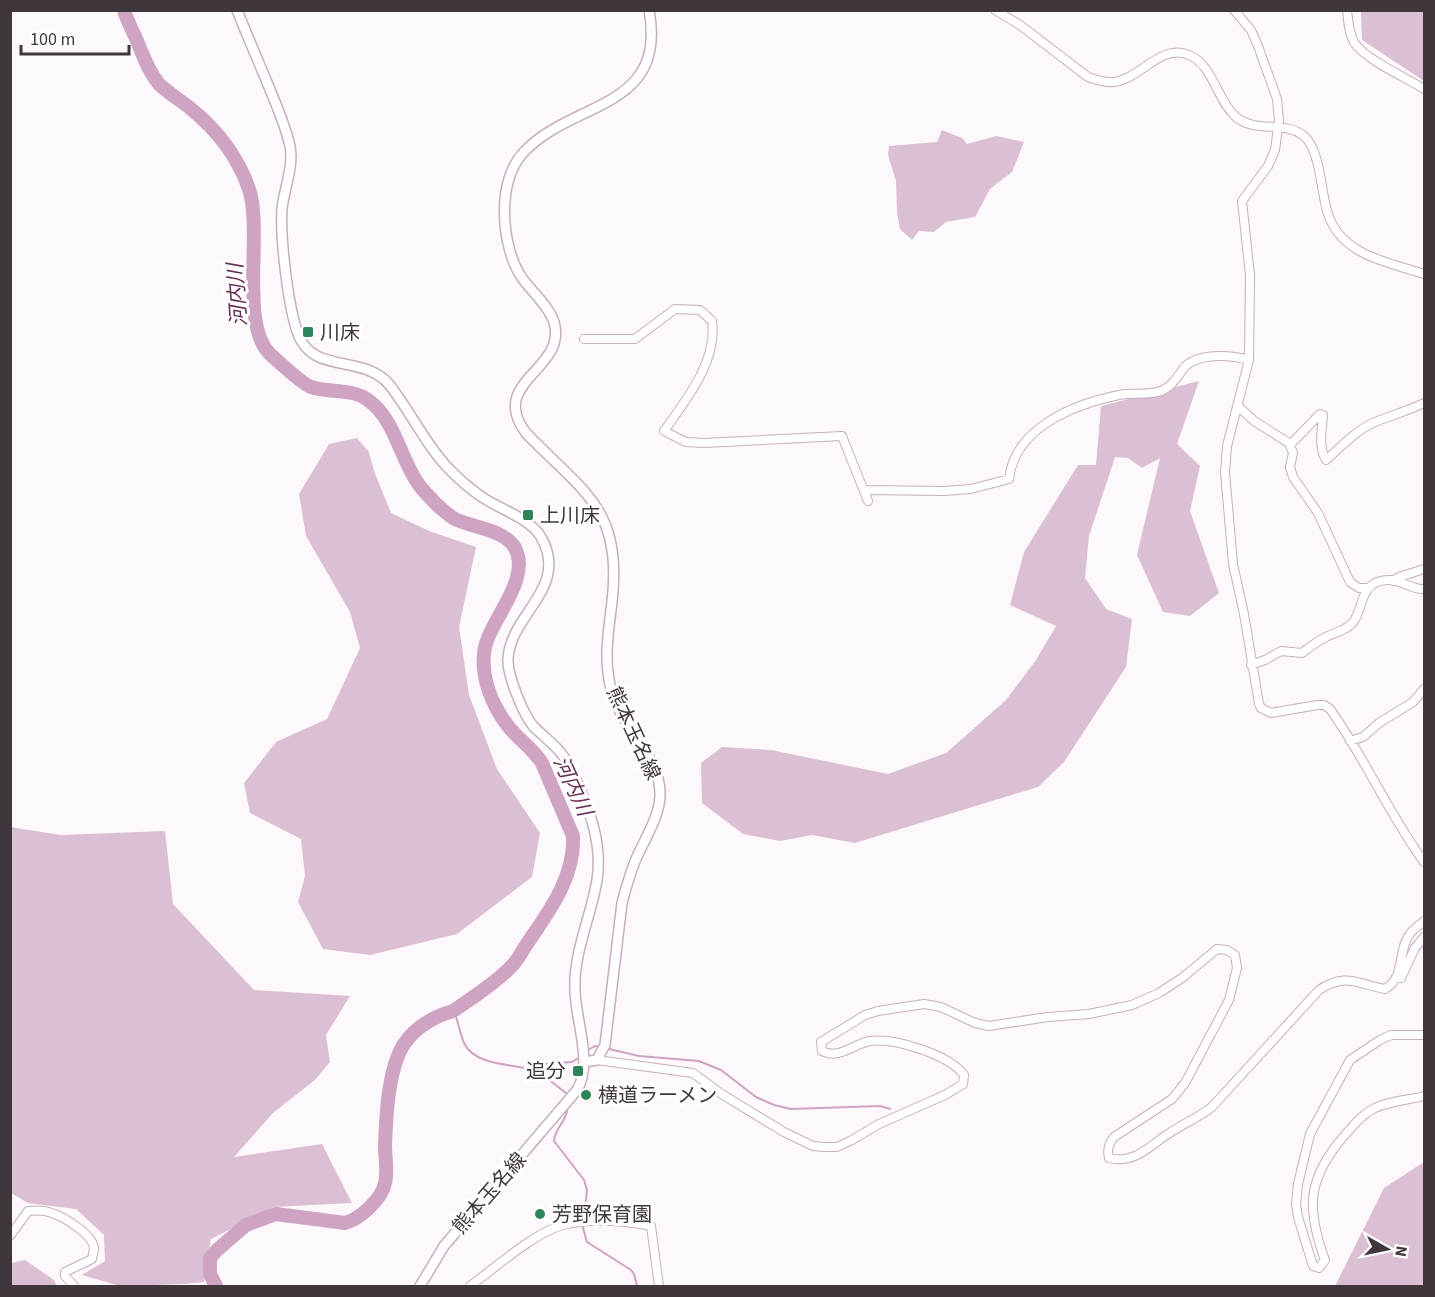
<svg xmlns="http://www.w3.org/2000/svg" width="1435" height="1297" viewBox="0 0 1435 1297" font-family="'Source Sans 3','Noto Sans JP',sans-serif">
	<rect width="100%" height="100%" fill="#fdf8fb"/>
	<path fill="#dbbfd2" d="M 1361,11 L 1424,11 L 1424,81 L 1362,40 Z
		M 942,130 L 962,138 L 967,144 L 996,136 L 1024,142 L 1012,172 L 990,189 L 975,217 L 946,222 L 934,232 L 919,231 L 912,240 L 900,229 L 897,212 L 896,181 L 888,155 L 889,146 L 937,142 Z
		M 1199,381 L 1177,444 L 1200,466 L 1190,511 L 1219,593 L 1190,616 L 1163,612 L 1137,555 L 1160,458 L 1142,468 L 1128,458 L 1115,457 L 1089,536 L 1085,578 L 1106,609 L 1132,619 L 1126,667 L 1064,762 L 1038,787 L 855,843 L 812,835 L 780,841 L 743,834 L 702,803 L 701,763 L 722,747 L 771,750 L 888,774 L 946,753 L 1006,700 L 1036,660 L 1056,626 L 1010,605 L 1024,552 L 1078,465 L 1096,465 L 1101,406 Z
		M 357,438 L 369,452 L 374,471 L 391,513 L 429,531 L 476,547 L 459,627 L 469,695 L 497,769 L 540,833 L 532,877 L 457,934 L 370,955 L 323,949 L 298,902 L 305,876 L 301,839 L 250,813 L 244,783 L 276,742 L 327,719 L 360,648 L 350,612 L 306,536 L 299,494 L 329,444 Z
		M 10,827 L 61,835 L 165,831 L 173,904 L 254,990 L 350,996 L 326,1035 L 330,1062 L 315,1080 L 273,1113 L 234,1157 L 322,1144 L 352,1203 L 274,1207 L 211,1239 L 204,1282 L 186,1284 L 120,1286 L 82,1275 L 105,1261 L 104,1235 L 76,1209 L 28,1203 L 11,1193 Z
		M 1424,1162 L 1424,1286 L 1335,1286 L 1384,1188 Z
		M 25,1260 L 54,1280 L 57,1286 L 11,1286 L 11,1263 Z"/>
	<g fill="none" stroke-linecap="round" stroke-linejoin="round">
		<path stroke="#cfa3c2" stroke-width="2" d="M 454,1011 C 458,1021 460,1033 464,1043 C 474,1064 506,1064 525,1068 L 530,1065 L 572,1062 L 580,1057
			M 605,1048 L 639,1056 L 699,1061 L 721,1070 L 756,1097 L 774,1105 L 791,1109 L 880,1106 L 890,1109
			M 586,1051 L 595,1046 L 599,1047
			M 530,1065 L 566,1093
			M 567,1111 C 565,1123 555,1128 554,1141 L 584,1180 L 587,1190 L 583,1228 L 587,1242 L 631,1270 L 634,1274 L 637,1286"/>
		<path stroke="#cfa3c2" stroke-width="14" d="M 124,10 C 127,21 133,31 137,41 C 144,57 148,71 159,84 C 168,93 180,100 190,108 C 216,129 238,157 249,189 C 263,231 239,323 270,354 C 278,361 302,384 311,387 C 329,393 352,388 368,400 C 394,418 400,457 417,482 C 422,490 430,497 436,504 C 442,509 449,516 455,519 C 473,528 504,529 515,548 C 530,576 498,612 488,638 C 482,652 483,670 487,685 C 492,703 503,722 516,735 C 525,744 535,752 542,763 L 573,836 C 575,875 552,907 531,938 C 525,946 521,954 516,961 C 506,975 471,999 456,1009 C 451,1013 444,1013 439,1016 C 425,1022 412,1032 404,1044 C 388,1069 386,1117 385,1146 C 385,1158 388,1172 385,1183 C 382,1199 360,1219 345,1223 L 276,1214 L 246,1225 L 217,1250 L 210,1258 L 210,1274 L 216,1286"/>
		<defs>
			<path id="minor" d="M 995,10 L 1020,25 L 1088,77 C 1096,80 1105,83 1114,82 C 1140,79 1161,43 1189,55 C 1213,65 1217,100 1235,116 C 1254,134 1285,120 1304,136 C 1314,145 1317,161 1320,174 C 1322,187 1324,201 1328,214 C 1342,256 1388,262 1424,274
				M 1234,10 L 1251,30 L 1258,46 L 1277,99 L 1279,120 L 1275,150 L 1268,166 L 1242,201 L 1250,275 L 1249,360 L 1227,446 L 1225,472 L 1233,564 L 1244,614 L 1259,704 L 1261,708 L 1271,713 L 1317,705 L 1324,705 L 1330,709 C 1365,758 1389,814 1424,862
				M 1347,10 C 1348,21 1349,33 1354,42 C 1364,59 1407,78 1424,89
				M 584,339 L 635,339 L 675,309 L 700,310 L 712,321 C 718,361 686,400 664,431 L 686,442 L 704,443 L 842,436 L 868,501
				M 1238,406 L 1254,421 L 1289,443 L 1293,453 L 1290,467 L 1293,477 L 1318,513 L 1350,582 L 1359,588 L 1369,588
				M 1290,445 L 1320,414 L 1323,415 C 1322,429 1318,447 1326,460 C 1341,447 1356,430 1375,422 C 1392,415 1408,411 1424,403
				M 865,490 L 944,491 L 971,489 L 1009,479 C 1015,427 1075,404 1119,395 C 1132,392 1148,396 1161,391 C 1171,387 1177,378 1183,369 C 1196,352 1231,355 1249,360
				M 1393,581 L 1399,577 L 1424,569
				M 1251,665 L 1265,660 L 1281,651 L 1302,653 C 1310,647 1317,641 1326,637 C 1335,632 1348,630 1354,621 C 1364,606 1360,581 1388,580 C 1401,579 1411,590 1424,589
				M 1350,741 L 1363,737 L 1379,723 L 1413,702 L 1424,689
				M 1397,977 L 1401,978 L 1415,948 L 1424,937
				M 1424,1035 L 1391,1035 L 1380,1040 L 1350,1060 L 1310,1134 L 1298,1184 L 1296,1204 L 1298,1217 L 1313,1266 L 1319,1268 L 1325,1260 C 1306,1208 1307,1179 1344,1136 C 1353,1126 1362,1114 1375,1108 C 1389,1101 1409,1100 1424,1096
				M 597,1060 L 693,1073 L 720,1093 L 784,1132 L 813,1146 L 824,1147 L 837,1147 L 852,1140 L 879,1124 L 945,1095 L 963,1084 L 964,1075 C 948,1054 895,1038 870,1041 C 853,1044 839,1060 822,1051 L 821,1042 L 865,1015 L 878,1011 L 924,1004 L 941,1007 L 975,1023 L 989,1026 L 1048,1017 L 1089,1014 L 1132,1005 L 1159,993 L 1182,978 L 1217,949 L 1227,950 L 1235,955 L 1237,968 L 1229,1000 L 1185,1083 L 1172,1099 L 1114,1137 C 1108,1144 1107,1150 1109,1158 C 1135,1164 1148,1147 1168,1134 C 1183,1124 1196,1119 1212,1107 L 1319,990 C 1346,972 1358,984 1385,989 C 1406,977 1397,950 1410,934 C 1413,929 1420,925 1424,921
				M 10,1236 L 28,1211 C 36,1210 45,1210 52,1213 C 64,1217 94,1235 94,1249 C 94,1250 92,1258 92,1259 L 65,1272 L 65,1276 L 74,1286
				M 470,1286 C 494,1269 535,1232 563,1225 C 591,1218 624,1221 651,1226 L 659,1286"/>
			<path id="major" d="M 237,10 C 248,38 260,65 271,92 C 278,109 286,128 290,146 C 294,166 284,189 282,209 C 280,237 288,307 298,334 C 311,370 352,358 378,375 C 389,381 396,394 403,404 C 418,426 431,451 450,470 C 459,479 469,488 479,495 C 498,509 529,517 541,537 C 570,588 510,614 508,659 C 507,675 524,717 535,728 C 550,742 564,752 572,771 C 588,805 603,842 597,880 C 591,917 573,953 575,991 C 576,1022 593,1063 577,1090 L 444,1246 L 420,1286
				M 584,1062 L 597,1060 L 605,1045 L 622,903 C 626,888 630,873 636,859 C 644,840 660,816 660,795 C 661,756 622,728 612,693 C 603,661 608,635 612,602 C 623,509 584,493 526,433 C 487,381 568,370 554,322 C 548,305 532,292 522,278 C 501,247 496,182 523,153 C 571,100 668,111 649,10"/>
		</defs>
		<use href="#minor" stroke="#c6afbf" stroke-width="10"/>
		<use href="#major" stroke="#c6afbf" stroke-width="12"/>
		<use href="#minor" stroke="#fff" stroke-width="8"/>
		<use href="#major" stroke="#fff" stroke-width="9"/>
	</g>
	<g fill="#2e8559" stroke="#fff" stroke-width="2">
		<rect x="302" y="326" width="12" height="12" rx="3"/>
		<rect x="522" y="509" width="12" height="12" rx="3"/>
		<rect x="572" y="1065" width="12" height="12" rx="3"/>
		<circle cx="586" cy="1095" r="6"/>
		<circle cx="540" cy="1214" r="6"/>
	</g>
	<g text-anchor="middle" stroke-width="6" stroke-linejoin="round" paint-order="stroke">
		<g font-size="20" fill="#40373d" stroke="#fff" text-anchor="start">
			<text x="320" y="339">川床</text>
			<text x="540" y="522">上川床</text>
			<text x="566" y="1078" text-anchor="end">追分</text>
			<text x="598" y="1102">横道ラーメン</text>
			<text x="552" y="1221">芳野保育園</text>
		</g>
		<g font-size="20" fill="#40373d" stroke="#fff">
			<text transform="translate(634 733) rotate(65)" y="7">熊本玉名線</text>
			<text transform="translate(489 1193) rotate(-49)" y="7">熊本玉名線</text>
		</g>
		<g font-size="21" font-style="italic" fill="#662f58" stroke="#fff">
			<text transform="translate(237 295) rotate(-94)" y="7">河内川</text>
			<text transform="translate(573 786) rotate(65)" y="7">河内川</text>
		</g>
	</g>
	<rect width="1435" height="1297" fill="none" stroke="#40373d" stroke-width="24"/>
	<g transform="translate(1387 1249) rotate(99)" stroke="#ffffff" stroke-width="4.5" paint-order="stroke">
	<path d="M0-4.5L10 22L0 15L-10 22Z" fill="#40373d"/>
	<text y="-9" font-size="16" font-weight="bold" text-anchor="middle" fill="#40373d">N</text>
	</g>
	<path d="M21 45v9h108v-9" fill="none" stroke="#40373d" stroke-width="3"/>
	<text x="30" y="45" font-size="18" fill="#40373d" stroke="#ffffff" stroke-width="4.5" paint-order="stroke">100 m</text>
</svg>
